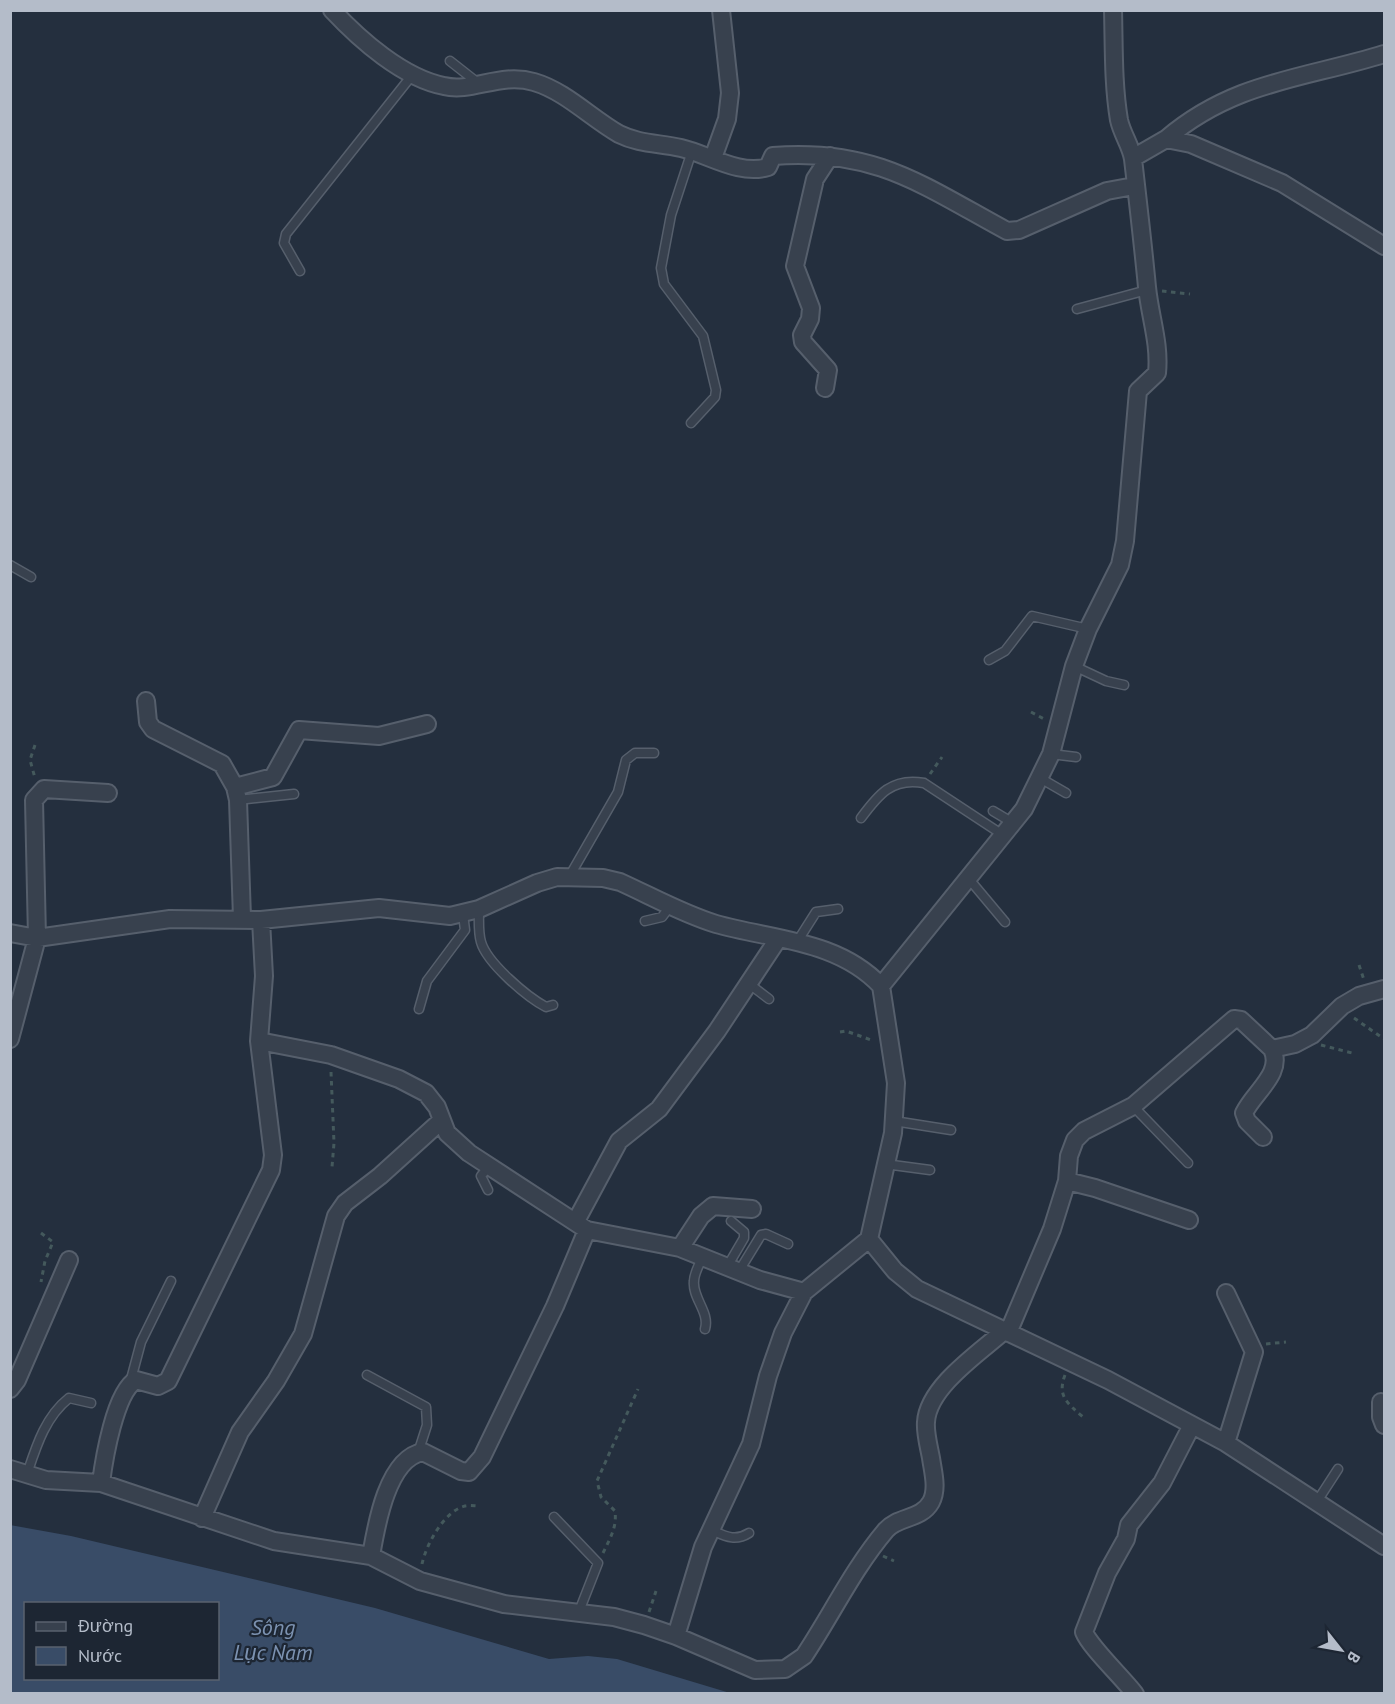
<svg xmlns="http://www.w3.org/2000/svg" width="1395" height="1704" viewBox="0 0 1395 1704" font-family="'PT Sans',sans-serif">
	<rect width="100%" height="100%" fill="#242f3e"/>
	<path fill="#394c67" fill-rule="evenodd" d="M 10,1525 L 71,1536 L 375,1608 L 549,1659 L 588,1656 L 617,1659 L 730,1693 L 11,1693 ZM 26,1604 L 218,1604 L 218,1678 L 26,1678 Z"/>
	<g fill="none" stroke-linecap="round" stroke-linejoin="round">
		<defs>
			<path id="lane" d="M 450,61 L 478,83
				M 300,271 L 284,243 L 286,234 L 413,74
				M 1077,309 L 1147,290
				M 691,423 L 715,397 L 716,390 L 703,336 L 664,284 L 661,268 L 671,215 L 692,151
				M 10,565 L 31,577
				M 989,660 L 1005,651 L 1032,616 L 1088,629
				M 1074,666 L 1106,681 L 1124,685
				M 1051,754 L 1076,757
				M 1040,778 L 1066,793
				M 238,800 L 294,794
				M 993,811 L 1013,823
				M 861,818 C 878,795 892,777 924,783 L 1003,835
				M 569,877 L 618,792 L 626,760 L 635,753 L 654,753
				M 969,879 L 1005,922
				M 479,909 C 479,920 478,932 481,942 C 487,963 527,997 546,1007 L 553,1005
				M 645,921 L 662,917 L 671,905
				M 797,942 L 816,912 L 838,909
				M 748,983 L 769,999
				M 419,1009 L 427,981 L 465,930 L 463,914
				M 1133,1106 L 1188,1163
				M 894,1121 L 951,1130
				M 885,1164 L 930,1170
				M 488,1190 L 481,1176 L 489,1166
				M 702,1257 C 700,1264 694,1273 694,1281 C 692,1298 710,1312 705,1329
				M 727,1267 L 744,1238 L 744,1232 L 731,1221
				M 739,1271 L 761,1235 L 766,1234 L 788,1244
				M 367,1375 L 426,1407 L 427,1425 L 418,1453
				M 130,1383 L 141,1342 L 171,1281
				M 27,1474 C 36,1447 45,1417 69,1398 L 91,1403
				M 1316,1503 L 1338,1469
				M 554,1517 L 598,1563 L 578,1614
				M 711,1530 C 725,1536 735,1542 749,1533"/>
			<path id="street" d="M 332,10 C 360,40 403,78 444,86 C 472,93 500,72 534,82 C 565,91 591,118 619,134 C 639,144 659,143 681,148 C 708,154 739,176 768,167 L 773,156 C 875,148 922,185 1007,231 L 1019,230 L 1107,191 L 1134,186
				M 1166,139 C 1234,81 1304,79 1384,54
				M 713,158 L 727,119 L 730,93 L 721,10
				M 1133,158 L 1166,139 L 1191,144 L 1282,183 L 1384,246
				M 825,388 L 828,370 L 803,342 L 802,335 L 810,319 L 811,308 L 795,266 L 815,179 L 830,156
				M 146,701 L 148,722 L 153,729 L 222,764 L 235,787 L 238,800 L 242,918
				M 235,787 L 273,777 L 299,730 L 379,736 L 427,724
				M 10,933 L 37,938 L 170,919 L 261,920 L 379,908 L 450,916 L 479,909 L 537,883 L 557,877 L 603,878 L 620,882 C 651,896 683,914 716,924 C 773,940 838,940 881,986 L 896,1083 L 893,1133 L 869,1239 L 804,1292 L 783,1333 L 768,1376 L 751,1444 L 703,1547 L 676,1636
				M 881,986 L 1024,809 L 1051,754 L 1074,666 L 1088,629 L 1120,565 L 1125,541 L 1138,391 L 1157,373 C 1160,343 1150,317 1147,287 C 1143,245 1138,202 1133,159 C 1131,146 1122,134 1119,120 C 1113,84 1114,47 1113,10
				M 10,1039 L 37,938 L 34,800 L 44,789 L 108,793
				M 259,1041 L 331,1055 L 399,1079 L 426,1093 L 437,1107 L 447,1133 L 469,1153 L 587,1230 L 680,1248 L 760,1280 L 804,1292
				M 1263,1137 L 1247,1121 L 1244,1113 C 1254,1092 1284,1073 1272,1049
				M 1067,1181 L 1095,1188 L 1189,1220
				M 576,1221 L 619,1141 L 659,1109 L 717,1031 L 778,939
				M 869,1239 L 895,1271 L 917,1289 L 1108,1380 L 1226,1443 L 1384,1546
				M 680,1248 L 701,1216 L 713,1206 L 752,1209
				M 1008,1333 L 1052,1229 L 1067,1181 L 1069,1156 L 1075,1140 L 1084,1131 L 1133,1106 L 1234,1019 L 1241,1020 L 1272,1049 L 1295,1044 L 1312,1035 L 1342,1006 L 1359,996 L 1384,989
				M 10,1389 L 17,1380 L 69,1260
				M 1381,1402 L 1381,1417 L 1384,1425
				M 1226,1443 L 1254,1352 L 1226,1293
				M 10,1469 L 46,1480 L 101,1483 L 274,1541 L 371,1556 L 420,1581 L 504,1604 L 614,1617 L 644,1625 L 676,1636 L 755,1670 L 785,1669 L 804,1656 C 832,1614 853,1569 886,1530 C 898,1516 921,1520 931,1502 C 938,1489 933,1472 931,1458 C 929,1447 925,1433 926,1422 C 928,1387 979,1353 1004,1331
				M 101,1483 C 104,1459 115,1392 136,1380 L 158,1386 L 168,1381 L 271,1170 L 273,1155 L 259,1041 L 264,976 L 261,920
				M 202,1518 L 240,1432 L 276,1381 L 303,1334 L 336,1216 L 345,1203 L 380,1176 L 442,1120
				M 371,1556 C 376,1527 387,1458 423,1452 L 461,1471 L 469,1472 L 482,1457 L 555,1306 L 587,1230
				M 1135,1694 C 1122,1677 1090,1647 1084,1632 L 1107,1573 L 1126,1539 L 1129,1525 L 1162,1483 L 1192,1425"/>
		</defs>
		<use href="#lane" stroke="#565f6c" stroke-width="11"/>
		<use href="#street" stroke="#565f6c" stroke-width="20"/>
		<path stroke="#44595c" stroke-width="3" stroke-dasharray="4.5 4.5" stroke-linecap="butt" d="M 1162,291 L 1190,294
			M 1031,712 L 1046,720
			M 35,745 L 30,760 L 35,778
			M 930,774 L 942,757
			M 1359,965 L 1364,980
			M 1354,1018 L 1384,1039
			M 840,1032 L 846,1031 L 874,1041
			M 1321,1045 L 1352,1053
			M 331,1072 L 334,1143 L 332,1167
			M 41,1233 L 53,1242 L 45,1261 L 41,1282
			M 1266,1344 L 1286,1342
			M 1065,1375 C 1057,1396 1067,1403 1083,1417
			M 603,1553 C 610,1538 617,1528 615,1511 L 601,1497 L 597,1481 L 638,1389
			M 883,1556 L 894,1561
			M 422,1564 C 426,1545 444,1511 465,1506 C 469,1505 475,1506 480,1506
			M 649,1612 L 656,1591"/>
		<use href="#lane" stroke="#38414e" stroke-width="8"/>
		<use href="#street" stroke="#38414e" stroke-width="16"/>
	</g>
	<g text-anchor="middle" stroke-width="4.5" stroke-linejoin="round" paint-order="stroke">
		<g font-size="22" font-style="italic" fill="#7c92b1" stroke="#1d2633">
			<text x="273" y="1635">Sông<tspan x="273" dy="25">Lục Nam</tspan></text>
		</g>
	</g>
	<rect width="1395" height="1704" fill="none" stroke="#b4bcc9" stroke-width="24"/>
	<rect x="24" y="1602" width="195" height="78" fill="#1d2633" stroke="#59626f" stroke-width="1.5"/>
	<rect x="36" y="1622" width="30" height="9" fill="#38414e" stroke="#59626f" stroke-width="1.5"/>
	<text x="78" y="1632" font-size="18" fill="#b4bcc9">Đường</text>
	<rect x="36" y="1647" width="30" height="18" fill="#394c67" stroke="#59626f" stroke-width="1.5"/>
	<text x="78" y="1662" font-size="18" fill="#b4bcc9">Nước</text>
	<g transform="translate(1341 1650) rotate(121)" stroke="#1d2633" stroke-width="4.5" paint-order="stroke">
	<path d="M0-4.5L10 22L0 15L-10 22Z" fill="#b4bcc9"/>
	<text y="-9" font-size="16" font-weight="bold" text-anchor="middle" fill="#b4bcc9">B</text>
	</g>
</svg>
